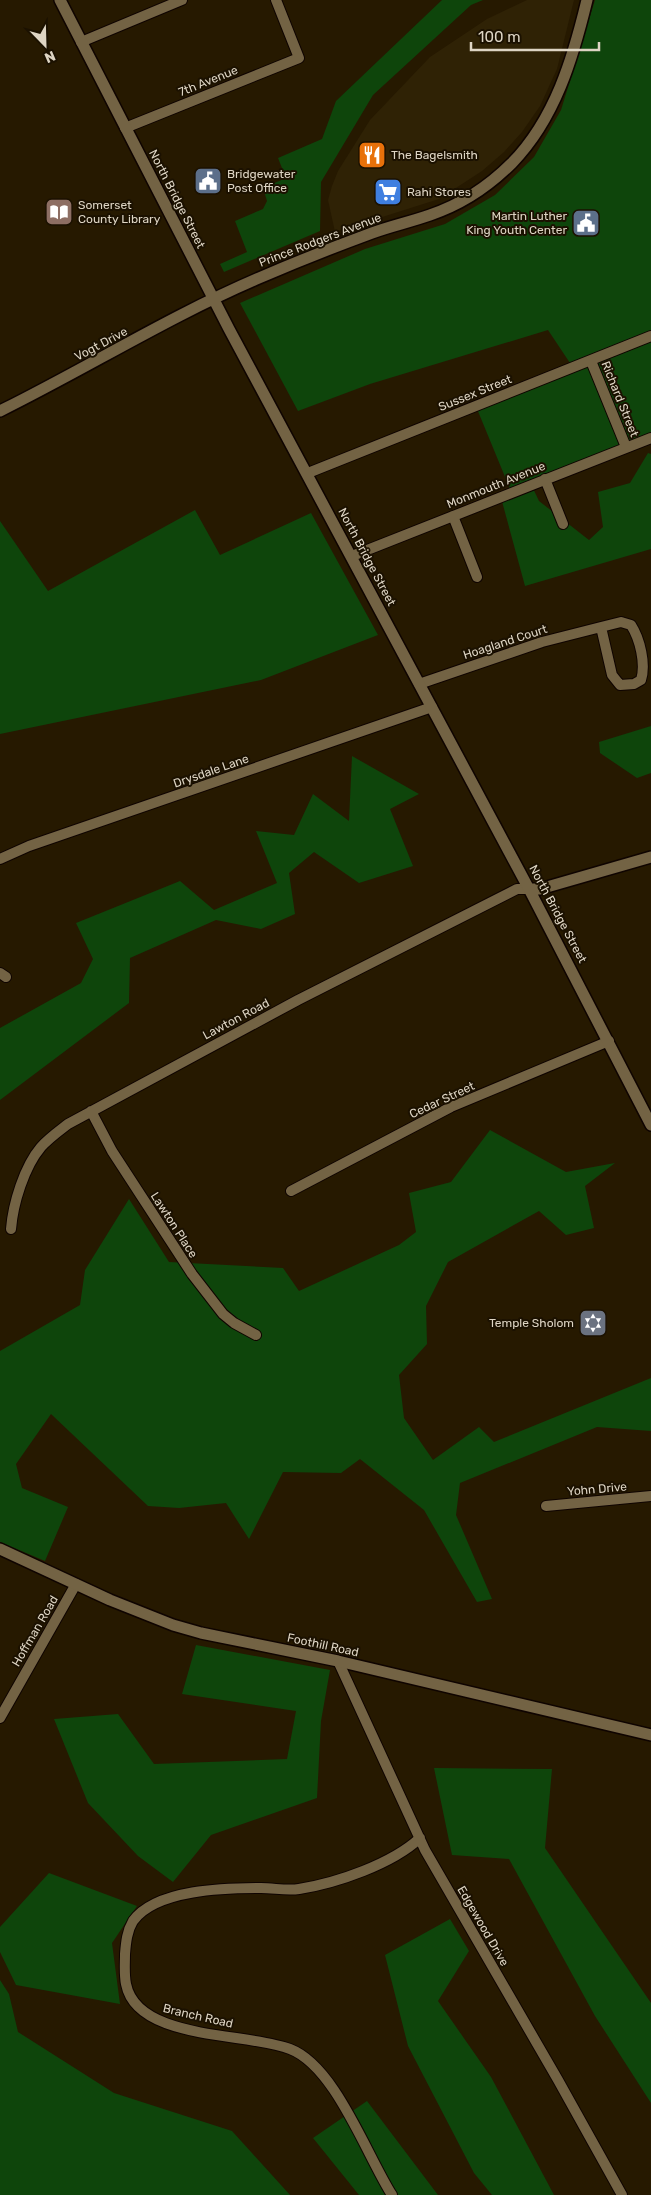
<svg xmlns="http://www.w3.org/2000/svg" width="651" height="2195" viewBox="0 0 651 2195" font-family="Rubik,sans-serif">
	<rect width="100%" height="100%" fill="#261900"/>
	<path fill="#2f2205" d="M 527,0 L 574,0 L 557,69 L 540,106 L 522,132 L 504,152 L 482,171 L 439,199 L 335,232 L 328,200 L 332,186 L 338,171 L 370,120 L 430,57 L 487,19 Z"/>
	<path fill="#0e450b" d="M 442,0 L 483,0 L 471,5 L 373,95 L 321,182 L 320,231 L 224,272 L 220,264 L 247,252 L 235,221 L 263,209 L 267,201 L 263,188 L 286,178 L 278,158 L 322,139 L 336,101 Z
		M 595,0 L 651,0 L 651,435 L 530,482 L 539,501 L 589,540 L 603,527 L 598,492 L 630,483 L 648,453 L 651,454 L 651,549 L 525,586 L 500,494 L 510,489 L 475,404 L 572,366 L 548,330 L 370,384 L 298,411 L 240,303 L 365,249 L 445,224 L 495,195 L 534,157 L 561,110 Z
		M 195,510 L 220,555 L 311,513 L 378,635 L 261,680 L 0,734 L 0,521 L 48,591 Z
		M 651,726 L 651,773 L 637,778 L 600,753 L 599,742 Z
		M 352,756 L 419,794 L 390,809 L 413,866 L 359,883 L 314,852 L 289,873 L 295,914 L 261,929 L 216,920 L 130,958 L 129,1003 L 0,1100 L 0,1028 L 81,983 L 93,959 L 76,923 L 180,881 L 214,910 L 277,883 L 256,831 L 294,835 L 313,794 L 349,821 Z
		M 490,1130 L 566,1172 L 615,1163 L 585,1186 L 594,1228 L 566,1235 L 539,1211 L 448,1262 L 426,1306 L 427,1344 L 399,1375 L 404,1418 L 433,1460 L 479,1427 L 494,1442 L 651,1378 L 651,1431 L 597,1427 L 460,1483 L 456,1515 L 492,1599 L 477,1602 L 424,1510 L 360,1459 L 341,1473 L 283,1472 L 249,1539 L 226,1503 L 179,1508 L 148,1506 L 51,1414 L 16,1464 L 22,1488 L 68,1507 L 45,1561 L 0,1542 L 0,1351 L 80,1305 L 85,1270 L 129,1199 L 169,1262 L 283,1268 L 299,1291 L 399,1245 L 416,1232 L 409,1193 L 451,1182 Z
		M 196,1645 L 330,1670 L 321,1721 L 317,1798 L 211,1835 L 173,1882 L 138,1856 L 88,1803 L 54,1719 L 118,1714 L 154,1764 L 287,1759 L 296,1711 L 182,1694 Z
		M 434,1768 L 552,1769 L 545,1848 L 651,2003 L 651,2103 L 595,2016 L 509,1859 L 452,1855 Z
		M 49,1873 L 137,1906 L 112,1943 L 120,2004 L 16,1985 L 0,1952 L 0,1927 Z
		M 450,1919 L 469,1951 L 438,2001 L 491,2077 L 554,2195 L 492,2195 L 474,2173 L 408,2046 L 385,1955 Z
		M 0,1980 L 9,1994 L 18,2032 L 114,2093 L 232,2131 L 290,2195 L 0,2195 Z
		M 367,2101 L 438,2195 L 359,2195 L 313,2138 Z"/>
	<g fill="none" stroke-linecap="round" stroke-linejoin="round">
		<defs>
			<path id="minor" d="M 81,42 L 182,0
				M 125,128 L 299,58 L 276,0
				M 591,361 L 626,447
				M 308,473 L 651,336
				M 545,479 L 563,524
				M 453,516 L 477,577
				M 352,556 L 651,438
				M 621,622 L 631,625 C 640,639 646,664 641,680 L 634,684 L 620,685 L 612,675 L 601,627 Z
				M 419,684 L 542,642 L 601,627
				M 0,859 L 29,846 L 432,707
				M 0,973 L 6,977
				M 91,1111 L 112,1151 L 192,1274 L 223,1314 L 234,1323 L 256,1335
				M 291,1191 L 451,1107 L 609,1041
				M 11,1229 C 13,1204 24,1167 41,1147 C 49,1138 59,1131 68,1124 L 298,1000 L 517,889 L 529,889
				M 546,1506 L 651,1496
				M 338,1661 L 425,1850 L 558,2080 L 622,2195
				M 0,1718 L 76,1584
				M 392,2195 C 366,2154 335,2066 290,2049 C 247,2032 137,2041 126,1984 C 124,1974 125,1964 125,1954 C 126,1942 127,1931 133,1921 C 156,1889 226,1888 261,1888 C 274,1888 287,1891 299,1889 C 337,1883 392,1864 420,1838"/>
			<path id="tertiary" d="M 60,0 L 229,329 L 529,889 L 651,1125
				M 0,411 C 87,368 170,316 259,278 C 296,262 334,247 372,233 C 391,226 410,222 430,215 C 460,205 489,186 512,163 C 555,119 573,58 587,0
				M 529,889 L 540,889 L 651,857
				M 0,1549 L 110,1600 L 173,1625 L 201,1633 L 338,1661 L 651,1735"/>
		</defs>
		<use href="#minor" stroke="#0f0400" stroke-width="12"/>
		<use href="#tertiary" stroke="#0f0400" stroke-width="14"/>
		<use href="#minor" stroke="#736344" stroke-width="10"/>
		<use href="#tertiary" stroke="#736344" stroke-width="11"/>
	</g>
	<defs>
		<symbol id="restaurant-square" viewBox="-11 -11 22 22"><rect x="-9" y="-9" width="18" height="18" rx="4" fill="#e8710a" stroke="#1b1100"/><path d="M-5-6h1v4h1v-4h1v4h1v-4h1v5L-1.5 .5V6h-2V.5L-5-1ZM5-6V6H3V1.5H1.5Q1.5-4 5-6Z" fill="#fff"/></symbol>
		<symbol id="civic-square" viewBox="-11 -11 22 22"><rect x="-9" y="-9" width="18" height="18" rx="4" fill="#5c6f8a" stroke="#1b1100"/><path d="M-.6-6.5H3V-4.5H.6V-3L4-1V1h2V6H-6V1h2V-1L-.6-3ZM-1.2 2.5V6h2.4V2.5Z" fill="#fff"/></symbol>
		<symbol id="supermarket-square" viewBox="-11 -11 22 22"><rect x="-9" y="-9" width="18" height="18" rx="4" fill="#3f7fe0" stroke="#1b1100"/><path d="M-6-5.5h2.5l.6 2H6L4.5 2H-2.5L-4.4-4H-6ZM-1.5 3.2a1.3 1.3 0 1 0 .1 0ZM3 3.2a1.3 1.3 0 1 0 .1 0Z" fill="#fff"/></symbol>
		<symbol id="library-square" viewBox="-11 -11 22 22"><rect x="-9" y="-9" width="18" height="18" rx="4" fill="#8d6e63" stroke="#1b1100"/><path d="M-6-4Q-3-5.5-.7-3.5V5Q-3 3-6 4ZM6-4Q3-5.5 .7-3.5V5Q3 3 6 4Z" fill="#fff"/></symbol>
		<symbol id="synagogue-square" viewBox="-11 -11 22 22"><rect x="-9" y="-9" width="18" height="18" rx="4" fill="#6b7280" stroke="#1b1100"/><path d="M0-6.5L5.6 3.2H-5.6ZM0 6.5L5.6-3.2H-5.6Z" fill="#fff"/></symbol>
	</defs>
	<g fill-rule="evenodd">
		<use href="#restaurant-square" x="356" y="139" width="32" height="32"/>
		<use href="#civic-square" x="192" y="165" width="32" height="32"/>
		<use href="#supermarket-square" x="372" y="176" width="32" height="32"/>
		<use href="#library-square" x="43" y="196" width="32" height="32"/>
		<use href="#civic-square" x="570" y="207" width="32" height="32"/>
		<use href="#synagogue-square" x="577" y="1307" width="32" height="32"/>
	</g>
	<g text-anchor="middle" stroke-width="4" stroke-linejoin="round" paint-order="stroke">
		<g font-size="12" fill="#ded5c4" stroke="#1b1100">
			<text transform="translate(208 81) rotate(-22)" y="4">7th Avenue</text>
			<text transform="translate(177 199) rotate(63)" y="4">North Bridge Street</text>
			<text transform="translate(320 240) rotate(-21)" y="4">Prince Rodgers Avenue</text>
			<text transform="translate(101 344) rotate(-28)" y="4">Vogt Drive</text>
			<text transform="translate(475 393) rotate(-22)" y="4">Sussex Street</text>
			<text transform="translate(620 399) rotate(68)" y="4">Richard Street</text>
			<text transform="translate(496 485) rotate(-22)" y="4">Monmouth Avenue</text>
			<text transform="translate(367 557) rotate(62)" y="4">North Bridge Street</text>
			<text transform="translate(505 642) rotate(-18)" y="4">Hoagland Court</text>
			<text transform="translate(211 771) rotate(-19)" y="4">Drysdale Lane</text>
			<text transform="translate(558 914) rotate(62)" y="4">North Bridge Street</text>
			<text transform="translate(236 1019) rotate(-28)" y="4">Lawton Road</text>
			<text transform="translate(442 1100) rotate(-25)" y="4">Cedar Street</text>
			<text transform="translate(174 1225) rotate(57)" y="4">Lawton Place</text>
			<text transform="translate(597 1489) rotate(-5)" y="4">Yohn Drive</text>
			<text transform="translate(35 1631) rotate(-60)" y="4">Hoffman Road</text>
			<text transform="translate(323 1645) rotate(12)" y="4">Foothill Road</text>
			<text transform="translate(483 1926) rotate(60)" y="4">Edgewood Drive</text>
			<text transform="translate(198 2016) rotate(13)" y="4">Branch Road</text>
		</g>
		<g font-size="12" fill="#ded5c4" stroke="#1b1100" text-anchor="start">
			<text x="391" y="159">The Bagelsmith</text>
			<text x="227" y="178">Bridgewater<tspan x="227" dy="14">Post Office</tspan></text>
			<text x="407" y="196">Rahi Stores</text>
			<text x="78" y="209">Somerset<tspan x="78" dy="14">County Library</tspan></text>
			<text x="567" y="220" text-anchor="end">Martin Luther<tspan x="567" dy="14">King Youth Center</tspan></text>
			<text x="574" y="1327" text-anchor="end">Temple Sholom</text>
		</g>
	</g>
	<g transform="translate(45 45) rotate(157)" stroke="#1b1100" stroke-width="4" paint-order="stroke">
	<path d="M0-4L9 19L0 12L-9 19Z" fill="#ded5c4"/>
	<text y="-8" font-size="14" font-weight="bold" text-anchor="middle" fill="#ded5c4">N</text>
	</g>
	<path d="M471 42v8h128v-8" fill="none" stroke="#ded5c4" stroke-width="2.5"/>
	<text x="478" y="42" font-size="15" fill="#ded5c4" stroke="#1b1100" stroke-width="4" paint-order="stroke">100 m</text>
</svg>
